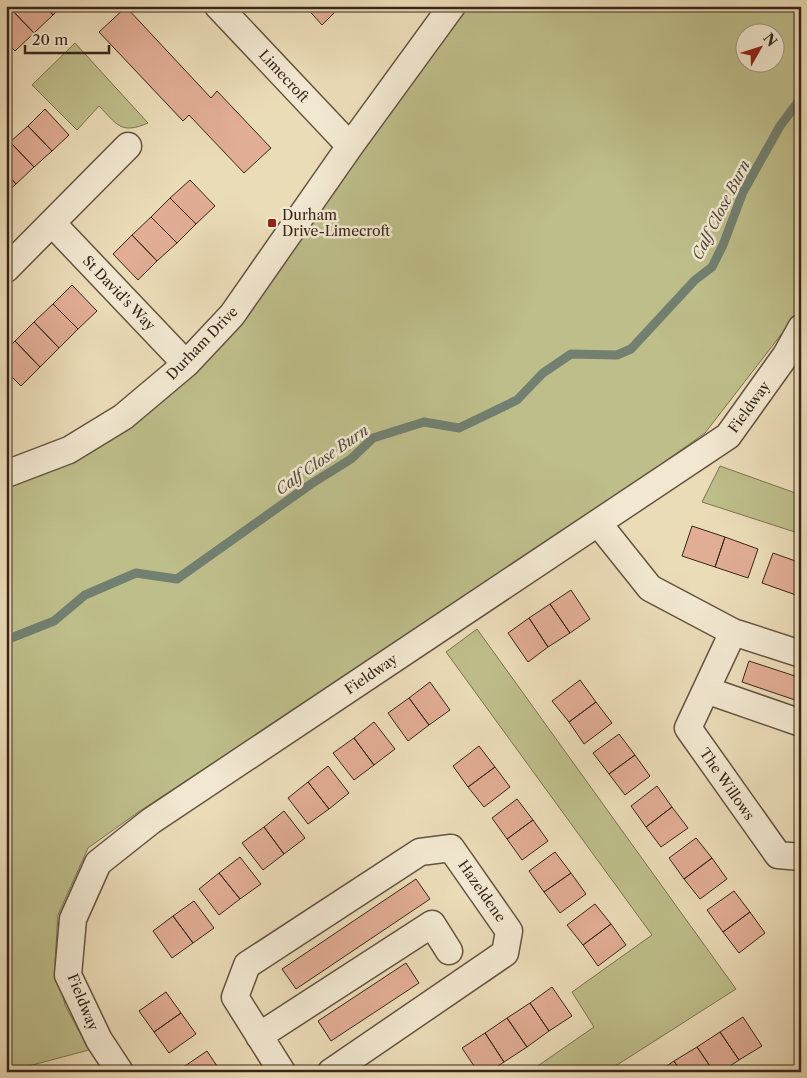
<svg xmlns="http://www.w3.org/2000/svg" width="807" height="1078" viewBox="0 0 807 1078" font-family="'Libre Caslon Text',serif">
	<rect width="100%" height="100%" fill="#ebdcb8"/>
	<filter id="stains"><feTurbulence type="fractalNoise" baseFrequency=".004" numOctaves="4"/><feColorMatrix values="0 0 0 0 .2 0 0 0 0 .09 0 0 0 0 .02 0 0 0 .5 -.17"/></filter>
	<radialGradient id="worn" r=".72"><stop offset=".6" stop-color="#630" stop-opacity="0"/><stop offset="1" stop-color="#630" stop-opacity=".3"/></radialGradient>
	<path fill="#bebe8a" stroke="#7b7252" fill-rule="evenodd" d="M 452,6 L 801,6 L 801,308 L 797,314 L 705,433 L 640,479 L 386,649 L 137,813 L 88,848 L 58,915 L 55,962 L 65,1005 L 89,1050 L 6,1072 L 6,474 L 186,364 ZM 744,32 L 774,32 L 774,62 L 744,62 Z
		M 75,43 L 148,123 C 120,135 117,124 99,106 L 77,130 L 32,85 Z
		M 720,466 L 801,495 L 801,534 L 702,502 Z
		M 477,629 L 736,989 L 606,1072 L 529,1072 L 594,1027 L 572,992 L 652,935 L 446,652 Z"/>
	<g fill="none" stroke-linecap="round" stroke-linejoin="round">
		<path stroke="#728071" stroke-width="9" d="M 6,640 L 54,621 L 85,595 L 136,573 L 177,579 L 311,484 L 351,459 L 373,438 L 424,422 L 459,428 L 517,400 L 543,373 L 571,354 L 617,355 L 631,349 L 695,280 L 712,267 L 723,245 L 743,192 L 780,126 L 801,98"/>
	</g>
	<path fill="#e1ad95" stroke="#382519" d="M 11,6 L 45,6 L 53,15 L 34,33 L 10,8 Z
		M 45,6 L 62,6 L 53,15 Z
		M 305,6 L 341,6 L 322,25 Z
		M 126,7 L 211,98 L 217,91 L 271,148 L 244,173 L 189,115 L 183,121 L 99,32 Z
		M 10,8 L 34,33 L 15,51 L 6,42 L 6,11 Z
		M 45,109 L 69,135 L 52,151 L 28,126 Z
		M 28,126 L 52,151 L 34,167 L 10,142 Z
		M 10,142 L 34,167 L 16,184 L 6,173 L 6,146 Z
		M 6,173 L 16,184 L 6,193 Z
		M 190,180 L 215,206 L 196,224 L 170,198 Z
		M 170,198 L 196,224 L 177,243 L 151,217 Z
		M 151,217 L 177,243 L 157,261 L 132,235 Z
		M 132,235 L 157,261 L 138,280 L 113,254 Z
		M 72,285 L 97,311 L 78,329 L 53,304 Z
		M 53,304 L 78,329 L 59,348 L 34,322 Z
		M 34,322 L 59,348 L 40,367 L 15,341 Z
		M 15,341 L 40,367 L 21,386 L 6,371 L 6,350 Z
		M 692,526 L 725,537 L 715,567 L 682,556 Z
		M 725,537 L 758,549 L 748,578 L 715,567 Z
		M 773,553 L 801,563 L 801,581 L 796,595 L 762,583 Z
		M 801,581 L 801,597 L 796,595 Z
		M 571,590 L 590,619 L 570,633 L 550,604 Z
		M 550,604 L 570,633 L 548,647 L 529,618 Z
		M 529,618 L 548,647 L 528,662 L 508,633 Z
		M 749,661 L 801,678 L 801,702 L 742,682 Z
		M 580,680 L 596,702 L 569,722 L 552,701 Z
		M 430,682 L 450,710 L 429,725 L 409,698 Z
		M 409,698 L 429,725 L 408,741 L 388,713 Z
		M 596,702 L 612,723 L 584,744 L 569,722 Z
		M 374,722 L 395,749 L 374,765 L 354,738 Z
		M 619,734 L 635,755 L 609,774 L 593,753 Z
		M 354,738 L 374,765 L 354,780 L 333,753 Z
		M 479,746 L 495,767 L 468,787 L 453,766 Z
		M 635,755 L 650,776 L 625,795 L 609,774 Z
		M 328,766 L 349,793 L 329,809 L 308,782 Z
		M 495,767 L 510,787 L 484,807 L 468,787 Z
		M 308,782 L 329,809 L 308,824 L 288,798 Z
		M 657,786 L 672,807 L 646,827 L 631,806 Z
		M 517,799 L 533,820 L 507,839 L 492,818 Z
		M 672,807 L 688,828 L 661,847 L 646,827 Z
		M 284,811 L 305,838 L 284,854 L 264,827 Z
		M 533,820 L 548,841 L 522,860 L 507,839 Z
		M 264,827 L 284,854 L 263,870 L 242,843 Z
		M 696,838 L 712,858 L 684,879 L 669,858 Z
		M 555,852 L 571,873 L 544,892 L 529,871 Z
		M 240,857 L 261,884 L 240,899 L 219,873 Z
		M 712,858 L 727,879 L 700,899 L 684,879 Z
		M 219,873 L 240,899 L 219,915 L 199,889 Z
		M 571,873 L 586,894 L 560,913 L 544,892 Z
		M 416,879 L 430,899 L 296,989 L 282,969 Z
		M 734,891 L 750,912 L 723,932 L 707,910 Z
		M 194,901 L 214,928 L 193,943 L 173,916 Z
		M 595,904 L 611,924 L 583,945 L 567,925 Z
		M 750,912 L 765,933 L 739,953 L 723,932 Z
		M 173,916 L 193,943 L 172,958 L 153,931 Z
		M 611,924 L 626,945 L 598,966 L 583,945 Z
		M 406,963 L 419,983 L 331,1041 L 318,1021 Z
		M 552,987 L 572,1016 L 549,1031 L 530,1003 Z
		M 166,992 L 181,1013 L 154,1032 L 139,1011 Z
		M 530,1003 L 549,1031 L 527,1047 L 507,1018 Z
		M 181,1013 L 196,1034 L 169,1053 L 154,1032 Z
		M 743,1017 L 762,1046 L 739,1060 L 720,1032 Z
		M 507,1018 L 527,1047 L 504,1062 L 485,1033 Z
		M 720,1032 L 739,1060 L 721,1072 L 714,1072 L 697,1047 Z
		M 485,1033 L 504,1062 L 489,1072 L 478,1072 L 462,1048 Z
		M 697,1047 L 714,1072 L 681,1072 L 674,1061 Z
		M 207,1051 L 221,1072 L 180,1072 L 179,1070 Z
		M 674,1061 L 681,1072 L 658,1072 Z"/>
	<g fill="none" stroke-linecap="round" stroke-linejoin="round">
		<defs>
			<path id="minor" d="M 218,6 L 350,146
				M 52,223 L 186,364
				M 6,269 L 128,146
				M 6,474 L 69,450 L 123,417 L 186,364 L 232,315 L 350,146 L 452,6
				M 598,523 L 650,588 L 733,632 L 801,654
				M 733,632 L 688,728 L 778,855 L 801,857
				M 706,690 L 801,723
				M 259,1036 L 432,924 L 449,951
				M 120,1072 L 99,1040 L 68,975 L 73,919 L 98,863 L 151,821 L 728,436 L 786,355 L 801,328
				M 282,1072 L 235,997 L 247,965 L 420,852 L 451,848 L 509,931 L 505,953 L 331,1072"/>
		</defs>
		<use href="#minor" stroke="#655341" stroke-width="29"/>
		<use href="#minor" stroke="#f2e8d1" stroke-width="26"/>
	</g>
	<rect fill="#8f2418" stroke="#f2e8d1" stroke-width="2" x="267" y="218" width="10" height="10" rx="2.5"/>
	<g text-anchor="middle" stroke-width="5" stroke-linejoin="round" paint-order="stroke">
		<g font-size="14" fill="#382519" stroke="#f2e8d1">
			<text transform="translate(284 76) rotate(47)" y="5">Limecroft</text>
			<text transform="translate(119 293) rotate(46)" y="5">St David's Way</text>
			<text transform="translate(202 343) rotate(-46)" y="5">Durham Drive</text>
			<text transform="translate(749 407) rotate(-54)" y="5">Fieldway</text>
			<text transform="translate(371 674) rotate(-34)" y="5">Fieldway</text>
			<text transform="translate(727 784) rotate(55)" y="5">The Willows</text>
			<text transform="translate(482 891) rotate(55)" y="5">Hazeldene</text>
			<text transform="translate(83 1002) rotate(68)" y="5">Fieldway</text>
		</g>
		<g font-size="14" fill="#382519" stroke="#f2e8d1" text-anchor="start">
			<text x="282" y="220">Durham<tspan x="282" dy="16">Drive-Limecroft</tspan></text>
		</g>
		<g font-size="15" font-style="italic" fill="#504b3e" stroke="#f2e8d1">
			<text transform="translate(721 210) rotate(-63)" y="5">Calf Close Burn</text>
			<text transform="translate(322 460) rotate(-35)" y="5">Calf Close Burn</text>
		</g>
	</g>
	<rect width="807" height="1078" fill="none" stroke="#ebdcb8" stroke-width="25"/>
	<rect x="8" y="8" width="792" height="1063" fill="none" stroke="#382519" stroke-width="2.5"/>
	<rect x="12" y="12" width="782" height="1053" fill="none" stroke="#382519"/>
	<g transform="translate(760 48) rotate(51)"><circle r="24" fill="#f2e8d1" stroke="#a89a87"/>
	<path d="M0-4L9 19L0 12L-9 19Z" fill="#8f2418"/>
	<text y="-8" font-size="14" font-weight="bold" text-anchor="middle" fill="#382519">N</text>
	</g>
	<path d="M25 45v8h84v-8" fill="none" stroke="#382519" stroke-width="2.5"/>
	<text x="32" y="45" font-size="15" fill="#382519" stroke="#f2e8d1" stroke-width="4" paint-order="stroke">20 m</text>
	<rect width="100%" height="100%" filter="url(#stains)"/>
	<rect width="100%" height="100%" fill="url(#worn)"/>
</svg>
